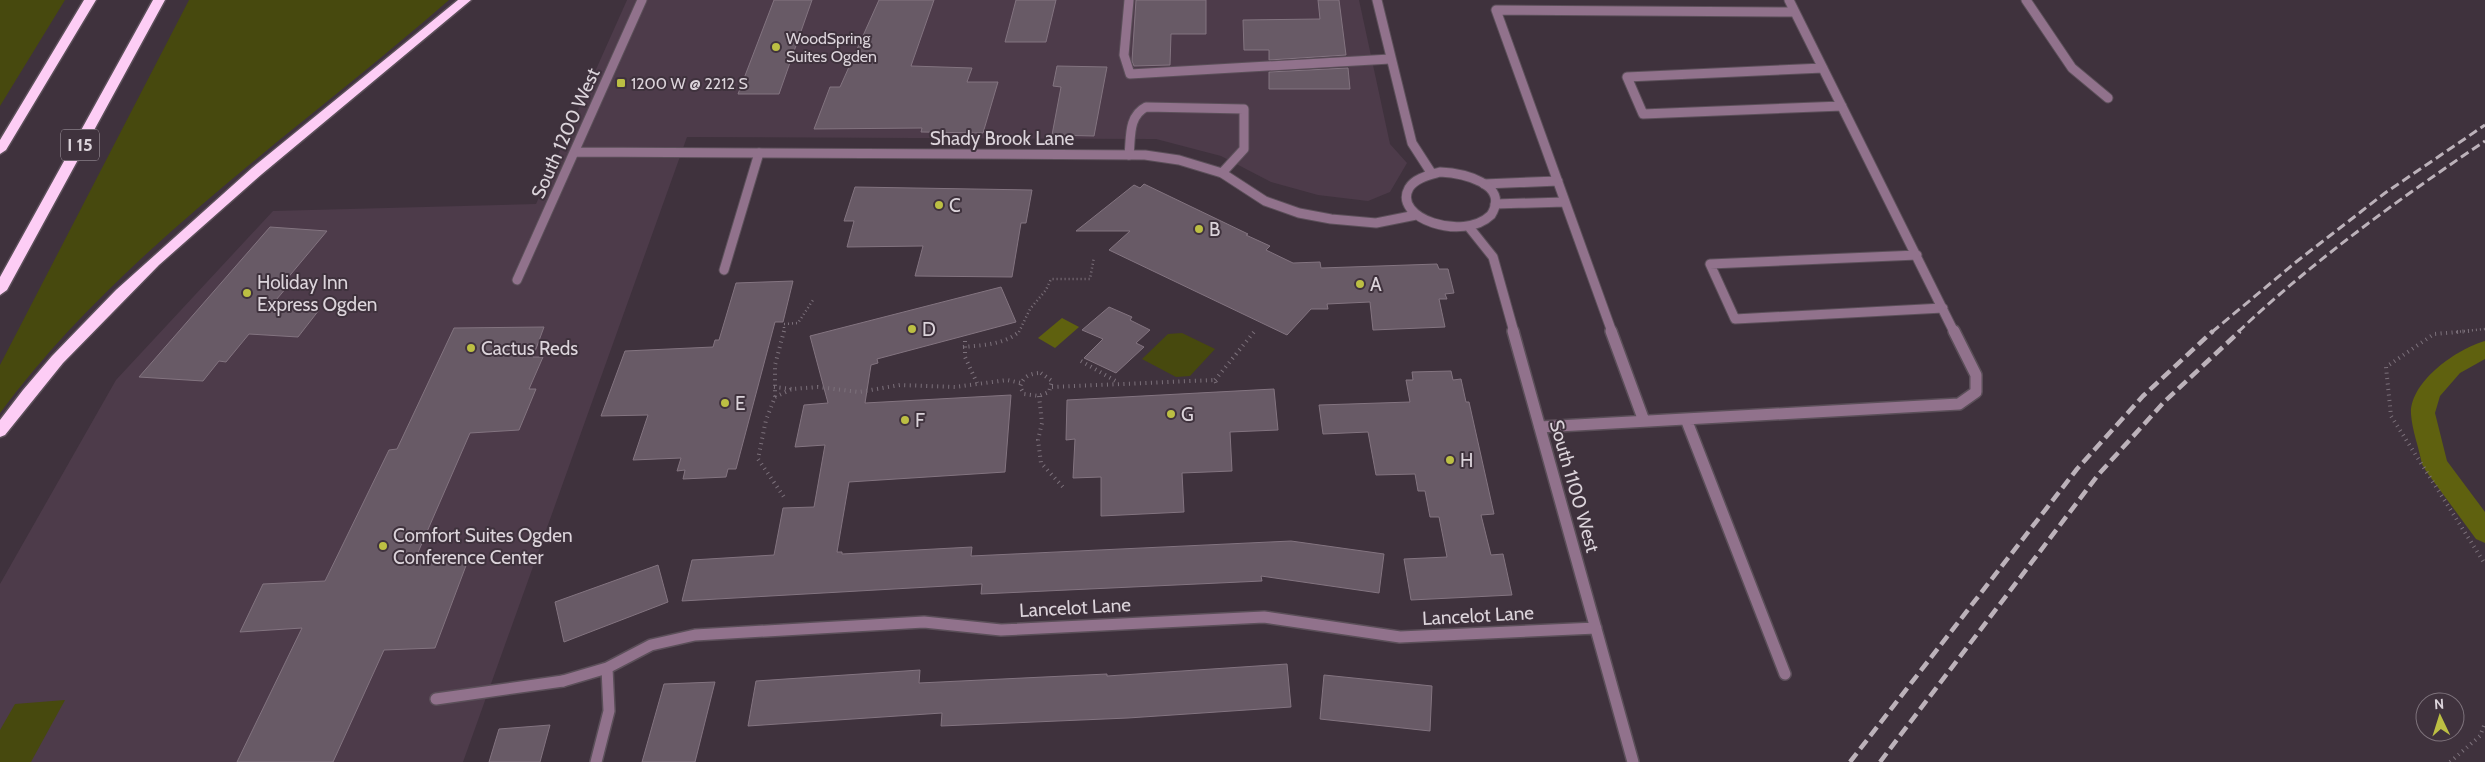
<svg xmlns="http://www.w3.org/2000/svg" width="2485" height="762" viewBox="0 0 2485 762" font-family="Cabin,sans-serif">
	<rect width="100%" height="100%" fill="#3f323d"/>
	<path fill="#4d3b4a" d="M 627,0 L 1359,0 L 1390,144 L 1407,163 L 1390,192 L 1368,201 L 1318,195 L 1271,182 L 1221,156 L 1156,139 L 687,137 L 463,762 L 0,762 L 0,584 L 116,380 L 273,211 L 536,204 Z"/>
	<path fill="#47490e" d="M 0,0 L 65,0 L 0,106 Z
		M 189,0 L 449,0 C 299,131 119,252 0,413 L 0,365 Z
		M 1182,333 L 1215,349 L 1190,376 L 1176,377 L 1142,359 L 1168,334 Z
		M 65,700 L 31,762 L 0,762 L 0,730 L 15,704 Z"/>
	<path fill="#5f610f" d="M 1062,318 L 1079,327 L 1055,348 L 1038,338 Z"/>
	<g fill="none" stroke-linecap="round" stroke-linejoin="round">
		<path fill="#5f610f" fill-rule="evenodd" d="M 2485,341 L 2485,359 L 2460,373 L 2440,396 L 2435,413 L 2447,461 L 2485,512 L 2485,543 L 2476,539 L 2426,471 L 2422,464 C 2419,448 2412,430 2411,414 C 2410,381 2457,349 2485,341 Z"/>
	</g>
	<path fill="#685a66" stroke="#837480" d="M 774,0 L 812,0 L 779,94 L 738,94 Z
		M 879,0 L 934,0 L 911,66 L 972,68 L 967,82 L 998,82 L 983,133 L 921,132 L 922,128 L 814,129 L 830,87 L 840,87 Z
		M 1016,0 L 1056,0 L 1046,42 L 1005,42 Z
		M 1136,0 L 1206,0 L 1206,34 L 1171,34 L 1170,65 L 1134,66 L 1132,61 Z
		M 1318,0 L 1339,0 L 1346,55 L 1269,60 L 1269,50 L 1244,50 L 1243,20 L 1320,19 Z
		M 1057,66 L 1107,67 L 1094,136 L 1052,135 L 1061,87 L 1053,86 Z
		M 1348,68 L 1350,89 L 1269,89 L 1269,72 Z
		M 1144,184 L 1248,234 L 1246,235 L 1270,246 L 1266,250 L 1293,263 L 1320,262 L 1321,268 L 1437,264 L 1439,269 L 1448,269 L 1454,293 L 1445,294 L 1447,299 L 1439,299 L 1445,327 L 1373,330 L 1370,302 L 1327,304 L 1328,309 L 1311,309 L 1287,335 L 1109,250 L 1130,231 L 1076,231 L 1134,185 L 1140,188 Z
		M 855,187 L 1032,190 L 1026,223 L 1021,223 L 1012,277 L 915,276 L 923,246 L 847,247 L 854,221 L 844,221 Z
		M 270,227 L 327,231 L 286,280 L 292,281 L 271,306 L 319,310 L 298,337 L 249,334 L 226,362 L 219,361 L 203,381 L 139,377 Z
		M 793,281 L 783,322 L 775,322 L 736,469 L 728,469 L 726,477 L 683,479 L 685,470 L 677,471 L 681,458 L 633,460 L 648,415 L 601,416 L 625,351 L 713,347 L 715,340 L 719,340 L 736,283 Z
		M 1001,287 L 1016,322 L 877,359 L 878,363 L 871,365 L 865,403 L 1011,395 L 1005,472 L 849,482 L 837,552 L 842,552 L 842,554 L 972,547 L 971,556 L 1291,541 L 1384,554 L 1379,593 L 1261,576 L 1262,581 L 981,594 L 982,584 L 682,601 L 692,560 L 774,555 L 783,508 L 814,507 L 825,445 L 795,447 L 804,405 L 828,403 L 810,336 Z
		M 1109,307 L 1132,317 L 1130,320 L 1150,330 L 1136,343 L 1144,347 L 1116,373 L 1084,358 L 1103,339 L 1082,330 Z
		M 544,327 L 533,357 L 543,357 L 529,389 L 536,389 L 519,430 L 470,433 L 416,557 L 470,555 L 435,648 L 384,650 L 333,762 L 237,762 L 302,628 L 240,632 L 263,584 L 325,581 L 389,450 L 397,449 L 454,328 Z
		M 1451,371 L 1453,380 L 1461,379 L 1466,402 L 1469,402 L 1494,514 L 1481,515 L 1491,555 L 1503,554 L 1512,595 L 1411,600 L 1404,559 L 1447,557 L 1439,517 L 1430,517 L 1425,491 L 1418,491 L 1415,474 L 1376,475 L 1368,432 L 1323,434 L 1319,405 L 1410,402 L 1406,380 L 1413,380 L 1412,372 Z
		M 1274,389 L 1278,430 L 1230,432 L 1232,471 L 1182,473 L 1184,512 L 1101,516 L 1101,477 L 1073,478 L 1075,439 L 1066,440 L 1067,400 Z
		M 658,565 L 668,602 L 564,642 L 555,602 Z
		M 1287,664 L 1291,707 L 1128,718 L 941,726 L 942,713 L 748,726 L 756,681 L 920,670 L 919,683 L 1107,674 L 1107,676 Z
		M 1324,675 L 1432,686 L 1430,731 L 1320,719 Z
		M 715,682 L 695,762 L 642,762 L 664,684 Z
		M 550,725 L 540,762 L 489,762 L 499,729 Z"/>
	<g fill="none" stroke-linecap="round" stroke-linejoin="round">
		<defs>
			<path id="lane-far1" d="M 1129,0 L 1124,55 L 1130,74 L 1390,59
				M 1789,0 L 1954,332
				M 2026,0 L 2072,68 L 2108,98
				M 1823,68 L 1627,77 L 1643,114 L 1842,106
				M 1129,155 C 1131,138 1128,116 1146,107 L 1244,109 L 1244,149 L 1222,173
				M 1484,184 L 1558,181
				M 1495,204 L 1565,202
				M 1917,255 L 1710,264 L 1735,319 L 1943,308
				M 724,270 L 759,153
				M 1612,332 L 1496,10 L 1795,12"/>
			<path id="lane" d="M 1611,331 L 1644,421
				M 1686,419 L 1785,674
				M 1540,427 L 1959,404 L 1976,392 L 1976,375 L 1954,331
				M 436,699 L 563,681"/>
			<path id="street-far1" d="M 1377,0 L 1412,143 L 1432,174
				M 575,152 L 1145,155 L 1179,160 L 1222,173 L 1265,201 L 1299,213 L 1331,219 L 1376,223 L 1416,215
				M 1440,172 C 1461,173 1511,183 1491,215 C 1463,242 1392,218 1409,188 C 1415,178 1430,175 1440,172 Z
				M 1469,227 L 1493,257 L 1514,332
				M 517,280 L 642,0"/>
			<path id="street" d="M 1513,331 L 1633,762
				M 563,681 L 607,668 L 651,645 L 695,635 L 924,622 L 1001,630 L 1264,617 L 1400,637 L 1596,628
				M 596,762 L 609,711 L 607,668"/>
			<path id="highway" d="M 84,0 L 96,0 L 6,150 L 0,154 L 0,140 Z
				M 153,0 L 165,0 L 7,290 L 0,295 L 0,277 Z
				M 458,0 L 471,0 L 262,174 L 159,265 L 63,363 L 5,435 L 0,437 L 0,420 L 23,390 L 52,356 L 116,290 L 252,168 Z"/>
		</defs>
		<use href="#lane-far1" stroke="#5b4f59" stroke-width="11"/>
		<use href="#lane" stroke="#5b4f59" stroke-width="14"/>
		<use href="#street-far1" stroke="#5b4f59" stroke-width="11"/>
		<use href="#street" stroke="#5b4f59" stroke-width="14"/>
		<use href="#highway" stroke="#5b4f59" stroke-width="3"/>
		<path stroke="#7c717b" stroke-width="2.5" stroke-dasharray="1 3" stroke-linecap="butt" d="M 784,332 L 784,324 L 798,323 L 813,300
			M 1019,332 L 1030,309 L 1046,290 L 1051,279 L 1090,279 L 1094,257
			M 2456,332 L 2485,329"/>
		<path stroke="#7c717b" stroke-width="4" stroke-dasharray="1 4.5" stroke-linecap="butt" d="M 784,331 L 775,365 L 775,397 L 766,420 L 758,459 L 784,497
			M 2469,331 L 2434,334 L 2386,367 L 2391,416 L 2485,564
			M 965,341 L 965,357 L 977,383
			M 963,347 C 983,345 1004,345 1020,331
			M 1081,361 L 1119,383
			M 1041,373 L 1052,381 L 1049,392 L 1039,396 L 1024,394 L 1020,387 C 1023,376 1031,373 1041,373 Z
			M 1215,380 L 1254,332
			M 774,387 L 792,389
			M 1052,387 L 1215,380 L 1217,385
			M 1039,396 L 1042,423 L 1038,440 L 1041,463 L 1063,487
			M 775,397 L 792,389 L 818,387 L 859,392 L 900,385 L 955,387 L 1007,380 L 1021,383
			M 2450,762 L 2480,736 L 2485,723"/>
		<use href="#lane-far1" stroke="#91728c" stroke-width="9"/>
		<use href="#lane" stroke="#91728c" stroke-width="11"/>
		<use href="#street-far1" stroke="#91728c" stroke-width="9"/>
		<use href="#street" stroke="#91728c" stroke-width="11"/>
		<use href="#highway" fill="#fdcdf5" fill-rule="evenodd"/>
		<path stroke="#bcb2ba" stroke-width="3" stroke-dasharray="9 4.5" stroke-linecap="butt" d="M 2212,332 L 2296,262 L 2385,193 L 2485,125
			M 2238,332 C 2314,260 2399,199 2485,141"/>
		<path stroke="#bcb2ba" stroke-width="4.5" stroke-dasharray="11 5.5" stroke-linecap="butt" d="M 1850,762 L 2077,469 L 2143,396 L 2213,331
			M 1880,762 L 2098,475 L 2165,401 L 2240,331"/>
	</g>
	<g fill="#bcbf43" stroke="#3f323d" stroke-width="2">
		<circle cx="776" cy="47" r="5"/>
		<rect x="616" y="78" width="10" height="10" rx="2.5"/>
		<circle cx="939" cy="205" r="5"/>
		<circle cx="1199" cy="229" r="5"/>
		<circle cx="1360" cy="284" r="5"/>
		<circle cx="247" cy="293" r="5"/>
		<circle cx="912" cy="329" r="5"/>
		<circle cx="471" cy="348" r="5"/>
		<circle cx="725" cy="403" r="5"/>
		<circle cx="1171" cy="414" r="5"/>
		<circle cx="905" cy="420" r="5"/>
		<circle cx="1450" cy="460" r="5"/>
		<circle cx="383" cy="546" r="5"/>
	</g>
	<g text-anchor="middle" stroke-width="4" stroke-linejoin="round" paint-order="stroke">
		<g font-size="16" fill="#dcd4db" stroke="#3f323d" text-anchor="start">
			<text x="786" y="44">WoodSpring<tspan x="786" dy="18">Suites Ogden</tspan></text>
			<text x="631" y="89">1200 W @ 2212 S</text>
		</g>
		<rect fill="#3f323d" stroke="#ada3ac" stroke-width="1" x="61" y="129.5" width="38" height="31" rx="4"/>
		<g font-size="18" font-weight="bold" fill="#dcd4db">
			<text x="80" y="151">I 15</text>
		</g>
		<g font-size="19" fill="#dcd4db" stroke="#3f323d">
			<text transform="translate(565 133) rotate(-66)" y="7">South 1200 West</text>
			<text x="1002" y="145">Shady Brook Lane</text>
			<text transform="translate(1575 486) rotate(74)" y="7">South 1100 West</text>
			<text transform="translate(1075 607) rotate(-3)" y="7">Lancelot Lane</text>
			<text transform="translate(1478 615) rotate(-3)" y="7">Lancelot Lane</text>
		</g>
		<g font-size="19" fill="#dcd4db" stroke="#3f323d" text-anchor="start">
			<text x="949" y="212">C</text>
			<text x="1209" y="236">B</text>
			<text x="257" y="289">Holiday Inn<tspan x="257" dy="22">Express Ogden</tspan></text>
			<text x="1370" y="291">A</text>
			<text x="922" y="336">D</text>
			<text x="481" y="355">Cactus Reds</text>
			<text x="735" y="410">E</text>
			<text x="1181" y="421">G</text>
			<text x="915" y="427">F</text>
			<text x="1460" y="467">H</text>
			<text x="393" y="542">Comfort Suites Ogden<tspan x="393" dy="22">Conference Center</tspan></text>
		</g>
	</g>
	<g transform="translate(2440 717) rotate(356)"><circle r="24" fill="#3f323d" stroke="#7e737c"/>
	<path d="M0-4L9 19L0 12L-9 19Z" fill="#bcbf43"/>
	<text y="-8" font-size="14" font-weight="bold" text-anchor="middle" fill="#dcd4db">N</text>
	</g>
</svg>
